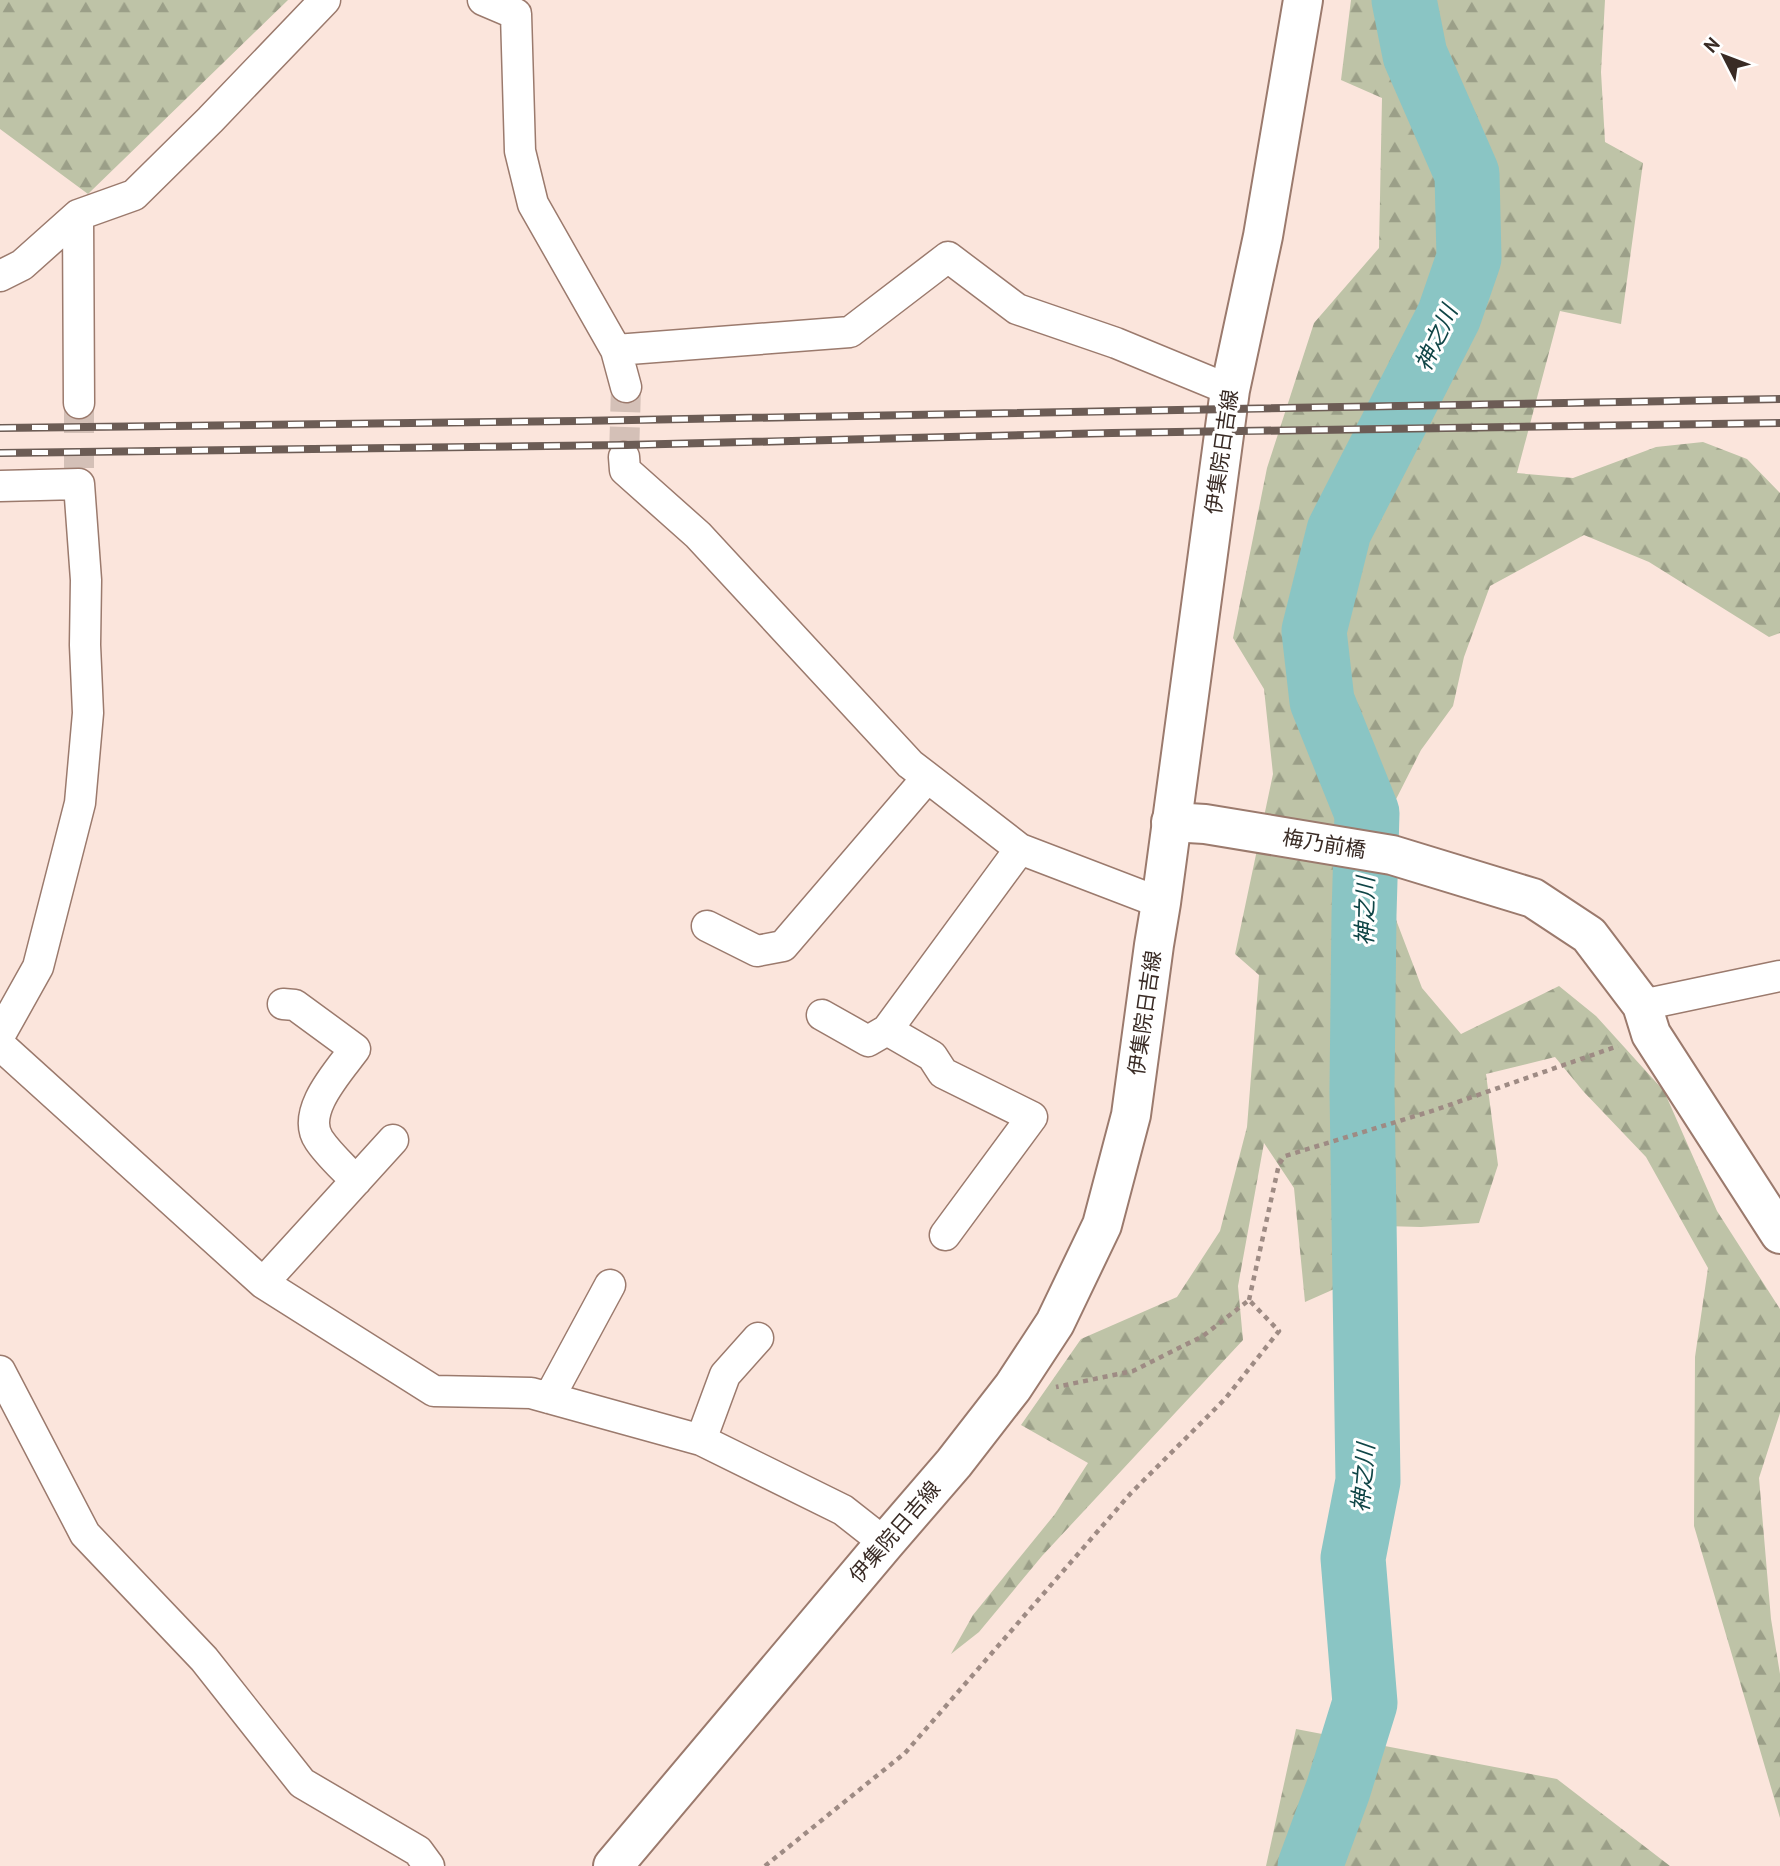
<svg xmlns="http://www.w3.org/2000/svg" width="1780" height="1866" viewBox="0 0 1780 1866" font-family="'PT Sans','Noto Sans JP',sans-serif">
	<defs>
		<pattern id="forest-firs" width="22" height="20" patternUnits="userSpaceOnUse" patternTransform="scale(1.75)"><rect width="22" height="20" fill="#bec3a7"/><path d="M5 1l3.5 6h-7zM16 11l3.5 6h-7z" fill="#9b9f88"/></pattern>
	</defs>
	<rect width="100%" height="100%" fill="#fbe5dc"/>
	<path fill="url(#forest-firs)" d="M 0,0 L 288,0 L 88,194 L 0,129 Z
		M 1351,0 L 1605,0 L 1601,72 L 1605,142 L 1643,163 L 1621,324 L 1560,311 L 1517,473 L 1573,478 L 1656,447 L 1703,442 L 1747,459 L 1780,493 L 1780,633 L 1769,637 L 1649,562 L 1584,535 L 1490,586 L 1464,657 L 1453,706 L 1421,750 L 1388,815 L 1386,834 L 1390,904 L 1422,988 L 1461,1034 L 1559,986 L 1596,1016 L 1664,1091 L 1717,1211 L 1780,1309 L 1780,1413 L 1759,1478 L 1771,1619 L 1780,1674 L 1780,1818 L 1694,1526 L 1695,1357 L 1708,1268 L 1646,1157 L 1583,1091 L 1555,1057 L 1486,1074 L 1498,1165 L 1479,1223 L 1421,1227 L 1348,1225 L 1348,1283 L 1305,1302 L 1294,1188 L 1264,1143 L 1238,1286 L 1243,1340 L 1042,1556 L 979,1632 L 951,1654 L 973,1615 L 1055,1514 L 1088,1463 L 1021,1425 L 1081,1339 L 1177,1297 L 1220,1231 L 1247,1127 L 1259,975 L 1235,954 L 1273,774 L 1264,689 L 1233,638 L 1267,468 L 1314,323 L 1379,248 L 1382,98 L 1341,80 Z
		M 1296,1729 L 1557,1779 L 1670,1866 L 1266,1866 Z"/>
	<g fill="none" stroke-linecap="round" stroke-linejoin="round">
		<path stroke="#8ac5c4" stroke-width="65" d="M 1310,1866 L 1338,1790 L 1365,1703 L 1353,1558 L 1368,1481 L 1362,1090 L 1364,915 L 1367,813 L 1322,701 L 1314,631 L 1339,531 L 1449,316 L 1469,258 L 1467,174 L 1415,55 L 1404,0"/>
		<path stroke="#d4c0b7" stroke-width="30" stroke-dasharray="30 15" stroke-linecap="butt" d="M 79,403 L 79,468
			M 624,457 L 626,387"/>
		<defs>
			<path id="street" d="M 483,0 L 516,14 L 520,151 L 533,204 L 616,350 L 626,387
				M 78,215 L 79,403
				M 0,276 L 22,265 L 78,215 L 134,195 L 210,120 L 325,0
				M 616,350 L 850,332 L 948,257 L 1017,309 L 1116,343 L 1230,390
				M 624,457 L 625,470 L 698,535 L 910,764 L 1020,849 L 1161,903
				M 0,486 L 79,484 L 86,580 L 85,645 L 88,713 L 80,803 L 38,967 L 0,1035
				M 707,926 L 757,951 L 783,946 L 927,778
				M 283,1004 L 295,1005 L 355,1049 C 339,1071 300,1112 319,1140 C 329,1155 344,1168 356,1181
				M 1642,1005 L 1780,976
				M 822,1015 L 868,1041 L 887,1030
				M 0,1045 L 263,1283 L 434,1391 L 531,1393 L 701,1440 L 843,1510 L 885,1543
				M 945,1235 L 1032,1117 L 943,1073 L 932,1056 L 887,1030 L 1020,849
				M 263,1283 L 393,1140
				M 0,1371 L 85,1534 L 204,1659 L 302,1783 L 418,1851 L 429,1866
				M 549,1398 L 610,1285
				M 701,1440 L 725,1375 L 758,1338"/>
			<path id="secondary" d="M 1171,822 L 1205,824 L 1392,855 L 1533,898 L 1589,935 L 1642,1005 L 1651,1034 L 1780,1234"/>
			<path id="primary" d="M 613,1866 L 885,1543 L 954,1463 L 1013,1387 L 1055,1323 L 1102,1225 L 1131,1115 L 1154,945 L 1161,903 L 1230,390 L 1263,236 L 1303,0"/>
		</defs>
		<use href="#street" stroke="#9b7a6d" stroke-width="33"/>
		<use href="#secondary" stroke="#9b7a6d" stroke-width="42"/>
		<use href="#primary" stroke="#9b7a6d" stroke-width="42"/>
		<path stroke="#9e8b84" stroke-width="4.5" stroke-dasharray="5 5" stroke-linecap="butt" d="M 1249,1300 L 1279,1164 L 1285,1156 L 1435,1110 L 1618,1046
			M 765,1866 L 905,1753 L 1131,1493 L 1225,1399 L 1279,1331 L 1249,1300 L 1203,1336 L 1133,1371 L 1056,1387"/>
		<use href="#street" stroke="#fff" stroke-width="30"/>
		<use href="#secondary" stroke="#fff" stroke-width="38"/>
		<use href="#primary" stroke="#fff" stroke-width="38"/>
		<defs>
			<path id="rail" d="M 0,428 L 579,421 L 1780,399
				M 0,453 L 626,445 L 1112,433 L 1780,423"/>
		</defs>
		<use href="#rail" stroke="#6c5c55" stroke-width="8"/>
		<use href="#rail" stroke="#fff" stroke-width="5" stroke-dasharray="16" stroke-linecap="butt"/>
	</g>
	<g text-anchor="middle" stroke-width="6" stroke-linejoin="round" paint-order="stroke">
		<g font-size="21" fill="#392b25" stroke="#fff">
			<text transform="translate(1222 452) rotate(-82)" y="7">伊集院日吉線</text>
			<text transform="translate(1324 844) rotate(9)" y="7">梅乃前橋</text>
			<text transform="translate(1145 1013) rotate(-82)" y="7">伊集院日吉線</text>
			<text transform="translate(895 1532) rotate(-49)" y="7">伊集院日吉線</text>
		</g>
		<g font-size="23" font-style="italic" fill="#104647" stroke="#fff">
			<text transform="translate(1436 338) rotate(-65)" y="8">神之川</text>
			<text transform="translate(1365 911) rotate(-89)" y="8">神之川</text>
			<text transform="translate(1363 1478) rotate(-85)" y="8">神之川</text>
		</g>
	</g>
	<g transform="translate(1724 56) rotate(312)" stroke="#ffffff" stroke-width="5" paint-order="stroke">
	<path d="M0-5L12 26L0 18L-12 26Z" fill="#392b25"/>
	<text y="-10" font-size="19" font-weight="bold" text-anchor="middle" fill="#392b25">N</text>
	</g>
</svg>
